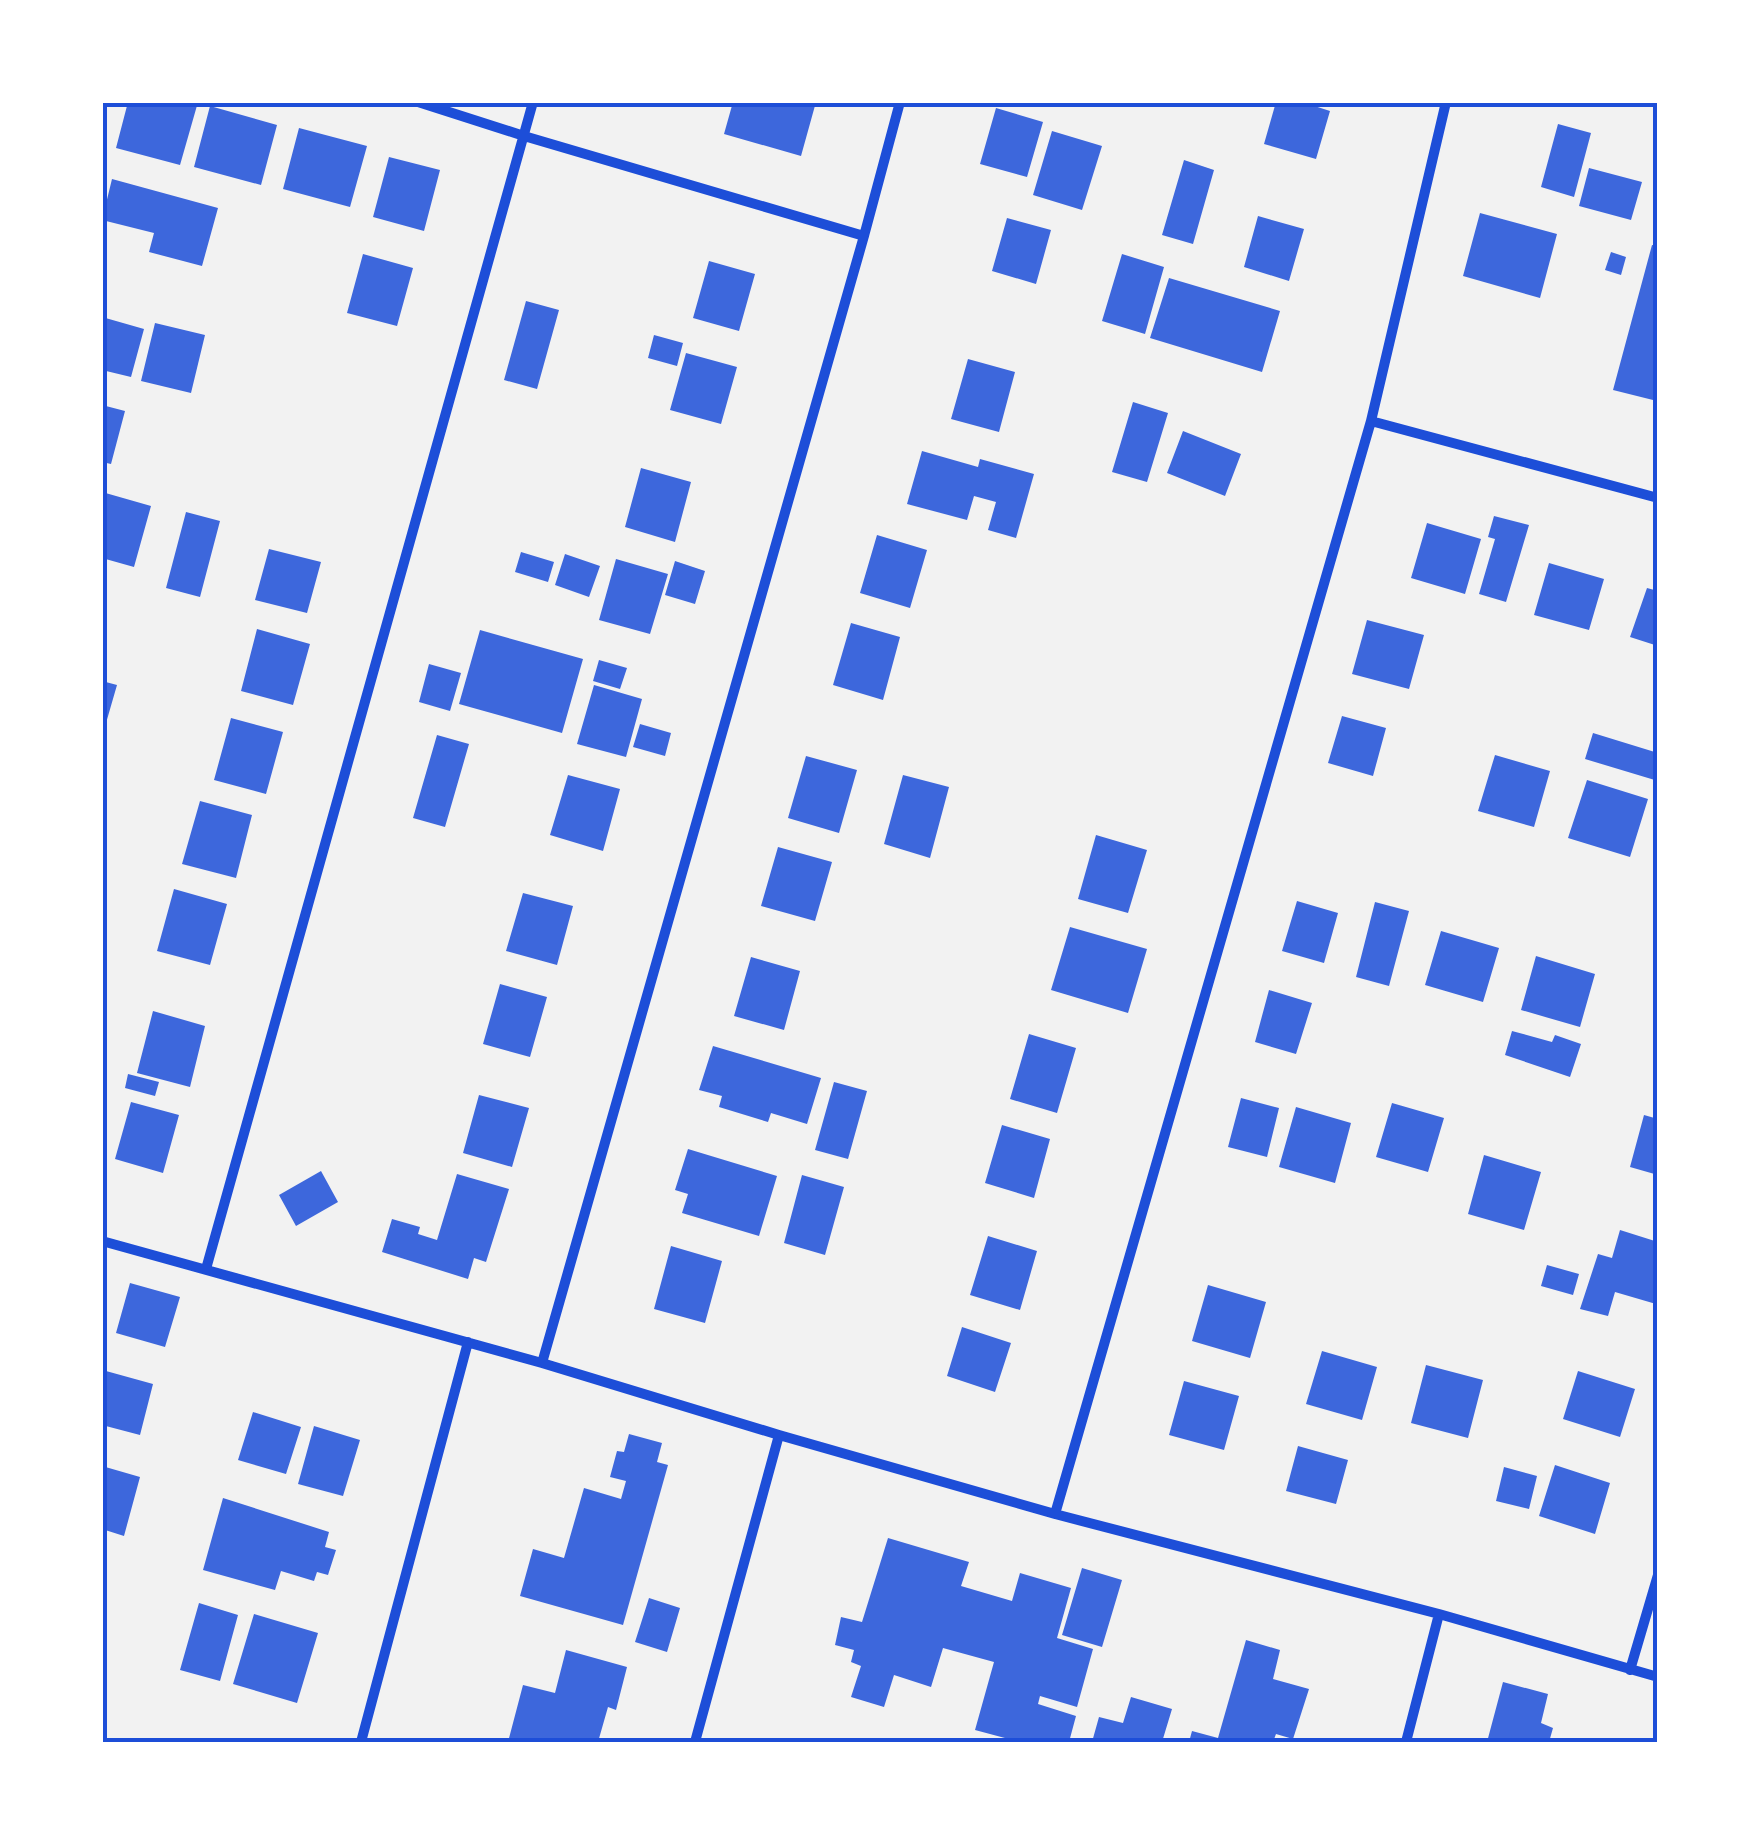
<svg xmlns="http://www.w3.org/2000/svg" width="1760" height="1845" viewBox="0 0 1760 1845" font-family="'Space Grotesk',sans-serif">
	<rect width="100%" height="100%" fill="#f2f2f2"/>
	<path fill="#3d67dc" d="M 128,102 L 198,102 L 180,165 L 116,148 Z
		M 733,102 L 816,102 L 801,156 L 724,134 Z
		M 1276,102 L 1302,102 L 1330,111 L 1316,159 L 1264,144 Z
		M 210,106 L 277,125 L 261,185 L 194,167 Z
		M 996,108 L 1043,122 L 1027,177 L 980,164 Z
		M 1558,124 L 1591,133 L 1574,197 L 1541,187 Z
		M 299,128 L 367,146 L 350,207 L 283,189 Z
		M 1052,131 L 1102,146 L 1082,210 L 1033,195 Z
		M 389,157 L 440,170 L 424,231 L 373,217 Z
		M 1184,160 L 1214,170 L 1193,244 L 1162,235 Z
		M 1589,168 L 1642,182 L 1631,220 L 1579,206 Z
		M 112,179 L 218,208 L 202,266 L 149,252 L 154,233 L 102,220 Z
		M 1480,213 L 1557,234 L 1540,298 L 1463,276 Z
		M 1258,216 L 1304,229 L 1289,281 L 1244,267 Z
		M 1007,218 L 1051,230 L 1036,284 L 992,271 Z
		M 1652,245 L 1658,246 L 1658,383 L 1653,400 L 1613,390 Z
		M 1611,252 L 1626,257 L 1621,275 L 1605,270 Z
		M 363,254 L 413,268 L 397,326 L 347,313 Z
		M 1122,254 L 1164,267 L 1145,334 L 1102,321 Z
		M 709,261 L 755,274 L 739,331 L 693,318 Z
		M 1169,278 L 1280,311 L 1262,372 L 1150,338 Z
		M 526,301 L 559,310 L 537,389 L 504,380 Z
		M 102,317 L 144,329 L 131,377 L 102,370 Z
		M 155,323 L 205,335 L 191,393 L 141,381 Z
		M 654,335 L 683,343 L 677,366 L 648,358 Z
		M 686,353 L 737,367 L 721,424 L 670,410 Z
		M 968,359 L 1015,372 L 999,432 L 951,419 Z
		M 1133,402 L 1168,413 L 1147,482 L 1112,472 Z
		M 102,405 L 125,411 L 111,464 L 102,462 Z
		M 1183,431 L 1241,454 L 1225,496 L 1167,473 Z
		M 922,451 L 978,467 L 980,459 L 1034,474 L 1016,538 L 988,530 L 996,502 L 974,496 L 967,520 L 907,504 Z
		M 641,468 L 691,482 L 675,542 L 625,527 Z
		M 102,492 L 151,506 L 134,567 L 102,558 Z
		M 186,512 L 220,521 L 200,597 L 166,588 Z
		M 1494,516 L 1529,525 L 1506,602 L 1479,594 L 1495,539 L 1488,537 Z
		M 1427,523 L 1481,539 L 1465,594 L 1411,578 Z
		M 877,535 L 927,550 L 910,608 L 860,593 Z
		M 269,549 L 321,562 L 307,613 L 255,600 Z
		M 521,552 L 554,562 L 548,582 L 515,572 Z
		M 565,554 L 600,566 L 589,597 L 555,585 Z
		M 616,559 L 668,574 L 650,634 L 599,620 Z
		M 675,561 L 705,571 L 695,604 L 665,595 Z
		M 1549,563 L 1604,579 L 1589,630 L 1534,615 Z
		M 1647,588 L 1658,591 L 1658,646 L 1630,637 Z
		M 1367,620 L 1424,635 L 1409,689 L 1352,674 Z
		M 851,623 L 900,637 L 883,700 L 833,685 Z
		M 257,629 L 310,644 L 293,705 L 241,691 Z
		M 480,630 L 583,659 L 562,733 L 459,704 Z
		M 599,660 L 627,668 L 620,689 L 593,681 Z
		M 429,664 L 461,673 L 450,711 L 419,702 Z
		M 102,681 L 117,685 L 104,730 L 102,730 Z
		M 594,685 L 642,699 L 626,757 L 577,744 Z
		M 1342,716 L 1386,728 L 1373,776 L 1328,763 Z
		M 231,718 L 283,732 L 266,794 L 214,780 Z
		M 640,724 L 671,733 L 665,756 L 633,747 Z
		M 1593,733 L 1658,753 L 1658,781 L 1585,759 Z
		M 437,735 L 469,744 L 445,827 L 413,818 Z
		M 1495,755 L 1550,771 L 1534,827 L 1478,811 Z
		M 806,756 L 857,770 L 839,833 L 788,818 Z
		M 568,775 L 620,789 L 603,851 L 550,835 Z
		M 903,775 L 949,787 L 930,858 L 884,844 Z
		M 1587,780 L 1648,799 L 1630,857 L 1568,838 Z
		M 200,801 L 252,815 L 236,878 L 182,864 Z
		M 1096,835 L 1147,850 L 1128,913 L 1078,899 Z
		M 778,847 L 832,862 L 815,921 L 761,906 Z
		M 174,889 L 227,904 L 210,965 L 157,951 Z
		M 523,893 L 573,906 L 557,965 L 506,951 Z
		M 1297,901 L 1338,913 L 1324,963 L 1282,951 Z
		M 1375,902 L 1409,911 L 1389,986 L 1356,977 Z
		M 1070,927 L 1147,949 L 1128,1013 L 1051,990 Z
		M 1441,931 L 1499,948 L 1483,1002 L 1425,985 Z
		M 1536,956 L 1595,974 L 1580,1027 L 1521,1010 Z
		M 751,957 L 800,971 L 784,1030 L 734,1016 Z
		M 500,984 L 547,997 L 530,1057 L 483,1044 Z
		M 1269,990 L 1312,1003 L 1296,1054 L 1255,1042 Z
		M 153,1011 L 205,1026 L 190,1087 L 137,1073 Z
		M 1512,1031 L 1552,1042 L 1555,1035 L 1581,1044 L 1570,1077 L 1505,1055 Z
		M 1029,1034 L 1076,1048 L 1057,1113 L 1010,1099 Z
		M 713,1046 L 821,1078 L 807,1124 L 771,1113 L 768,1122 L 719,1107 L 722,1096 L 699,1090 Z
		M 128,1074 L 159,1082 L 155,1096 L 125,1088 Z
		M 834,1082 L 867,1091 L 848,1159 L 815,1150 Z
		M 479,1095 L 529,1108 L 512,1167 L 463,1153 Z
		M 1241,1098 L 1279,1108 L 1267,1157 L 1228,1147 Z
		M 131,1102 L 179,1115 L 163,1173 L 115,1159 Z
		M 1392,1103 L 1444,1118 L 1428,1172 L 1376,1157 Z
		M 1296,1107 L 1351,1123 L 1335,1183 L 1279,1167 Z
		M 1644,1115 L 1658,1119 L 1658,1175 L 1630,1167 Z
		M 1002,1125 L 1050,1139 L 1034,1198 L 985,1183 Z
		M 688,1149 L 777,1176 L 759,1236 L 682,1213 L 688,1194 L 675,1190 Z
		M 1484,1155 L 1541,1172 L 1524,1230 L 1468,1214 Z
		M 321,1171 L 338,1202 L 296,1226 L 279,1195 Z
		M 457,1174 L 509,1189 L 486,1262 L 474,1258 L 468,1279 L 382,1252 L 392,1219 L 420,1227 L 418,1234 L 437,1240 Z
		M 802,1175 L 844,1187 L 825,1255 L 784,1243 Z
		M 1620,1230 L 1658,1242 L 1656,1304 L 1615,1292 L 1608,1316 L 1580,1309 L 1598,1254 L 1612,1258 Z
		M 988,1236 L 1037,1251 L 1020,1310 L 970,1295 Z
		M 671,1246 L 722,1261 L 705,1323 L 654,1309 Z
		M 1547,1265 L 1579,1274 L 1573,1295 L 1541,1286 Z
		M 130,1283 L 180,1297 L 165,1347 L 116,1333 Z
		M 1208,1285 L 1266,1302 L 1250,1358 L 1192,1341 Z
		M 962,1327 L 1011,1343 L 995,1392 L 947,1376 Z
		M 1322,1351 L 1377,1367 L 1362,1420 L 1306,1404 Z
		M 1426,1365 L 1483,1380 L 1468,1438 L 1411,1423 Z
		M 106,1371 L 153,1384 L 140,1435 L 102,1425 L 102,1386 Z
		M 1578,1371 L 1635,1389 L 1620,1437 L 1563,1419 Z
		M 1184,1381 L 1239,1396 L 1224,1450 L 1169,1435 Z
		M 253,1412 L 301,1427 L 286,1474 L 238,1460 Z
		M 314,1426 L 360,1440 L 343,1496 L 298,1484 Z
		M 629,1434 L 662,1443 L 657,1462 L 668,1465 L 623,1625 L 520,1596 L 533,1549 L 564,1558 L 584,1488 L 621,1499 L 626,1481 L 610,1477 L 617,1451 L 624,1452 Z
		M 1298,1446 L 1348,1460 L 1336,1504 L 1286,1491 Z
		M 1555,1465 L 1610,1483 L 1595,1534 L 1539,1516 Z
		M 102,1466 L 140,1477 L 124,1536 L 102,1529 Z
		M 1504,1467 L 1537,1476 L 1529,1509 L 1496,1501 Z
		M 223,1498 L 329,1532 L 325,1547 L 336,1550 L 328,1575 L 317,1572 L 314,1581 L 281,1571 L 275,1590 L 203,1570 Z
		M 888,1538 L 969,1562 L 961,1586 L 1012,1601 L 1020,1573 L 1071,1588 L 1057,1638 L 1093,1649 L 1077,1707 L 1040,1696 L 1038,1704 L 1076,1716 L 1069,1742 L 1020,1742 L 975,1730 L 994,1662 L 943,1648 L 931,1687 L 894,1675 L 884,1707 L 851,1697 L 861,1666 L 851,1662 L 854,1650 L 835,1645 L 841,1617 L 862,1622 Z
		M 1082,1568 L 1122,1580 L 1102,1647 L 1062,1635 Z
		M 649,1598 L 680,1608 L 667,1652 L 635,1642 Z
		M 199,1603 L 238,1615 L 220,1681 L 180,1670 Z
		M 254,1614 L 318,1633 L 297,1703 L 233,1684 Z
		M 1246,1640 L 1280,1650 L 1273,1679 L 1309,1689 L 1293,1739 L 1276,1734 L 1273,1742 L 1189,1742 L 1192,1731 L 1218,1738 Z
		M 566,1650 L 627,1667 L 616,1710 L 608,1707 L 598,1742 L 508,1742 L 523,1685 L 555,1693 Z
		M 1503,1682 L 1548,1694 L 1541,1723 L 1553,1728 L 1549,1742 L 1487,1742 Z
		M 1131,1697 L 1172,1709 L 1162,1742 L 1092,1742 L 1099,1717 L 1123,1723 Z"/>
	<g fill="none" stroke-linecap="round" stroke-linejoin="round">
		<path stroke="#1d4ed8" stroke-width="10" d="M 418,102 L 524,136 L 864,236
			M 1371,421 L 1446,102
			M 102,1241 L 542,1363 L 779,1435 L 1055,1514 L 1439,1614 L 1658,1677
			M 206,1269 L 533,102
			M 542,1363 L 864,236 L 900,102
			M 1055,1514 L 1371,421 L 1658,498
			M 1630,1670 L 1658,1575
			M 361,1742 L 468,1342
			M 695,1742 L 779,1435
			M 1406,1742 L 1439,1614"/>
	</g>
	<rect width="1760" height="1845" fill="none" stroke="#ffffff" stroke-width="210"/>
	<rect x="105" y="105" width="1550" height="1635" fill="none" stroke="#1d4ed8" stroke-width="4"/>
</svg>
